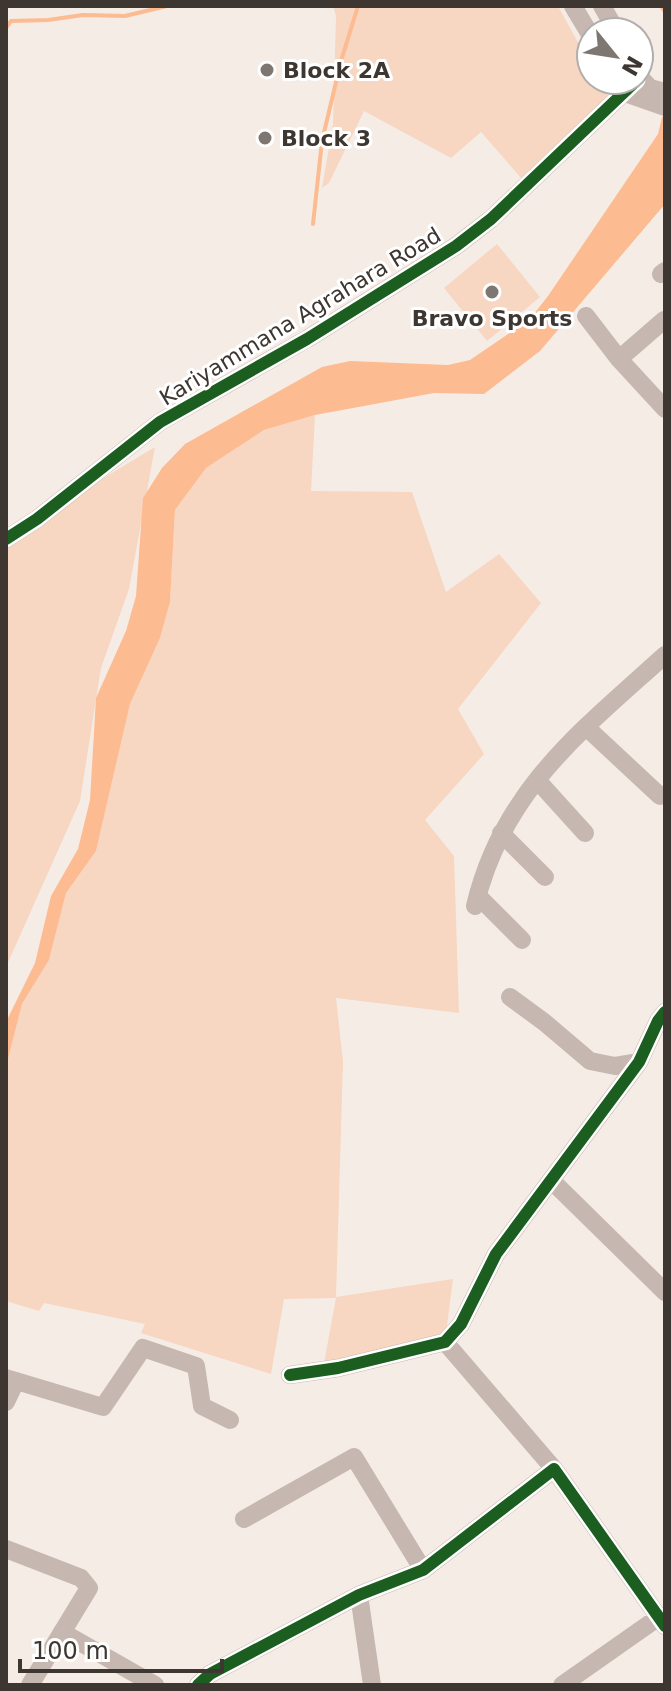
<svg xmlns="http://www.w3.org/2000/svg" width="671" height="1691" viewBox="0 0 671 1691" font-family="'DejaVu Sans',sans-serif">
	<rect width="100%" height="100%" fill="#f6ece6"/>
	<path fill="#f7d6c2" d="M 333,6 L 558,6 L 591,66 L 591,80 L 599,80 L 608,96 L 521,178 L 481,132 L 451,158 L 364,111 L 329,183 L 322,188 L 333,124 L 336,16 Z
		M 497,244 L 540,297 L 487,341 L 444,288 Z
		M 315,415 L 311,491 L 412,492 L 446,592 L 499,554 L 541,603 L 458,709 L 484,754 L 425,820 L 454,856 L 459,1013 L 336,998 L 343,1062 L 336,1297 L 453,1279 L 446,1333 L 324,1363 L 336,1298 L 284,1299 L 271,1374 L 141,1333 L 145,1324 L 44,1303 L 39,1311 L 6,1301 L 6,1067 L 22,1004 L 49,960 L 66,893 L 96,851 L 130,704 L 160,638 L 170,602 L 175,510 L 206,468 L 264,430 Z
		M 155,447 L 129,589 L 101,668 L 80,801 L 6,967 L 6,537 Z"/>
	<path fill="#fcbb91" d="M 662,117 L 665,118 L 665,204 L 540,351 L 484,394 L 434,393 L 315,415 L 264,430 L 206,468 L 175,510 L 170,602 L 160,638 L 130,704 L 96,851 L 66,893 L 49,960 L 22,1004 L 6,1067 L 6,1022 L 35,963 L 51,896 L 78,849 L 90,800 L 96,698 L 126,631 L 136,596 L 143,498 L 162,468 L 185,444 L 322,367 L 350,361 L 448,365 L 470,360 L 530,319 L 548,296 L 658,134 Z"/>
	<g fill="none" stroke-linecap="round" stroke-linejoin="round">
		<path stroke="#fcbb91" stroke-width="4" d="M 661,6 L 665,12
			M 6,28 L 11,21 L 48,20 L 83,15 L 125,16 L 167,6
			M 313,224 L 322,141 L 341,61 L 358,6"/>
		<path stroke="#c6b8b0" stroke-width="18" d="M 573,6 L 591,36
			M 602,6 L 617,32
			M 639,76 L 650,88 L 665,92
			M 618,80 L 625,93 L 665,107
			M 661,274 L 665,271
			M 586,316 L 619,359 L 665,409
			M 619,359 L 664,320
			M 6,539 L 37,519 L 160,422 L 307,339 L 456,246 L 491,219 L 637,80
			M 586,727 L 660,796
			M 537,780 L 585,833
			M 501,833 L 545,877
			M 478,896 L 522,940
			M 475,906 C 502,791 581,731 665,655
			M 510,997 L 544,1022 L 590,1061 L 615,1066 L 639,1062
			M 552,1181 L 665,1292
			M 445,1342 L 554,1469
			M 290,1375 L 338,1368 L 445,1342 L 461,1324 L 496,1254 L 639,1062 L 658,1021 L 665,1012
			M 6,1378 L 103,1407 L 143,1348 L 196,1366 L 202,1406 L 230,1420
			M 6,1402 L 16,1381
			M 244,1519 L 354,1457 L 423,1570
			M 6,1549 L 81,1578 L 89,1588 L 30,1685
			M 359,1595 L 372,1685
			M 62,1632 L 155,1685
			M 198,1685 L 210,1674 L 359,1595 L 423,1570 L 554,1469 L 665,1626
			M 562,1685 L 659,1617"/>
		<defs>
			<path id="cycleway" d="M 6,539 L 37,519 L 160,422 L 307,339 L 456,246 L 491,219 L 637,80
				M 290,1375 L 338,1368 L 445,1342 L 461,1324 L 496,1254 L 639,1062 L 658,1021 L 665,1012
				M 198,1685 L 210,1674 L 359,1595 L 423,1570 L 554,1469 L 665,1626"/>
		</defs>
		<use href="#cycleway" stroke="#fff" stroke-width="17"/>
		<use href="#cycleway" stroke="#1b5e20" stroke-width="12"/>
	</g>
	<g fill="#7e7670" stroke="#fff" stroke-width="3">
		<circle cx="267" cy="70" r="8"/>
		<circle cx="265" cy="138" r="8"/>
		<circle cx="492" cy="292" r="8"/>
	</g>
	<g text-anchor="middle" stroke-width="6" stroke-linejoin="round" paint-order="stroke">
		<g font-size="22" font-weight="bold" fill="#3d3631" stroke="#fff" text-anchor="start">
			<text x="283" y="78">Block 2A</text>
			<text x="281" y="146">Block 3</text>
			<text x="492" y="326" text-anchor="middle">Bravo Sports</text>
		</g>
		<g font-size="22" fill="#3d3631" stroke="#fff">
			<text transform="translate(300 316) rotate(-31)" y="8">Kariyammana Agrahara Road</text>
		</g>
	</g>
	<rect width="671" height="1691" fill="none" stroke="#3d3631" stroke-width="16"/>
	<g transform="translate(615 56) rotate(120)"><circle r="38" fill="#ffffff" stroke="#b1afad" stroke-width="2"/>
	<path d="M0-6L14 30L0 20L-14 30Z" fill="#7e7670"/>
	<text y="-12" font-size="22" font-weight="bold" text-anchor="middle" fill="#3d3631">N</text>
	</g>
	<path d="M20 1659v12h202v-12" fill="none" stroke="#3d3631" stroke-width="4"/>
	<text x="32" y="1659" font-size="24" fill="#3d3631" stroke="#ffffff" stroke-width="6" paint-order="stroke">100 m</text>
</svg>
